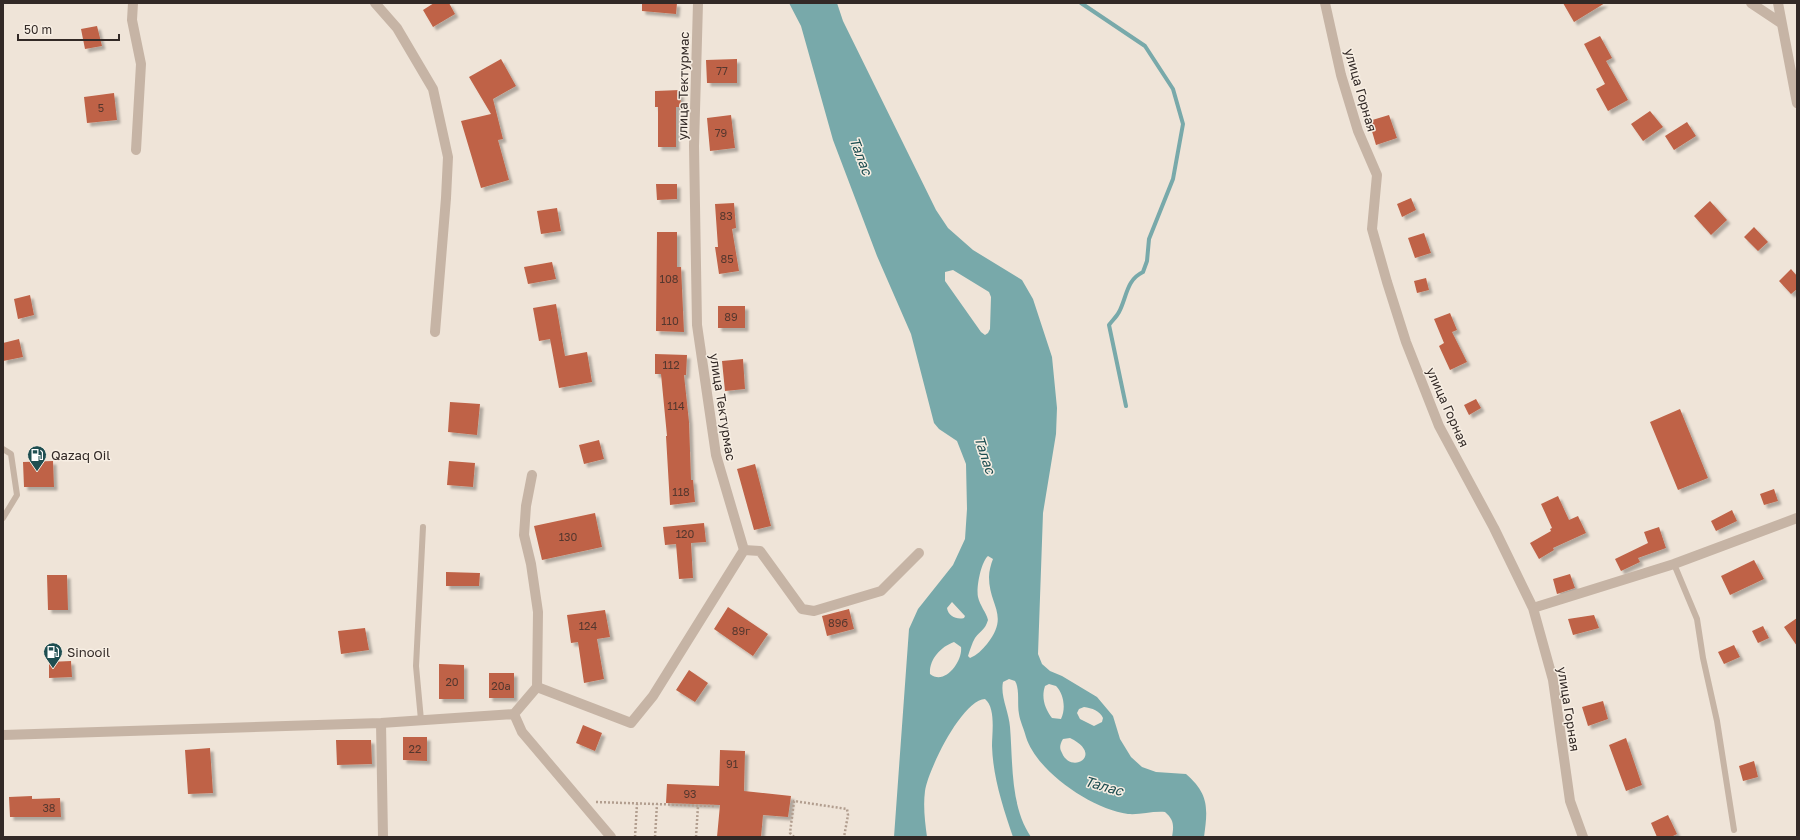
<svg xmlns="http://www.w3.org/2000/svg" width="1800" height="840" viewBox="0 0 1800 840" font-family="'Golos Text',sans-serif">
	<defs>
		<filter id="shadow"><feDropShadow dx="3.5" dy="3.5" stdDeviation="1" flood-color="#0004"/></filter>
	</defs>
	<rect width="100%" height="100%" fill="#efe4d8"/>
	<path fill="#78a9aa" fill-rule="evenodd" d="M 789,3 L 837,3 L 843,21 L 936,210 L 948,228 L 973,250 L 1022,280 L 1033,299 L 1052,357 L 1057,408 L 1056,434 L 1043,513 L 1038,654 L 1042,664 L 1050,671 L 1062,676 L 1097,697 L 1113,716 L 1120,739 L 1131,757 L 1142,767 L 1156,772 L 1186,774 C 1209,794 1208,808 1204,837 L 1172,837 C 1174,825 1174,820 1165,812 C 1152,811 1140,815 1128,814 C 1092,809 1037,772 1026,737 C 1024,729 1020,721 1019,714 C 1017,703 1020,689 1015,681 L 1009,679 L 1003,682 C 1000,696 1009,712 1010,727 C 1013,763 1010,806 1031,837 L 1013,837 C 1003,807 993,778 992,746 C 992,733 996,708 985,699 C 962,700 928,770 925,791 C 923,806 925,822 927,837 L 894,837 L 909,629 L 918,609 L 953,565 L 965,539 L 967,509 L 966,464 L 957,441 L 939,429 L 934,423 L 911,334 L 877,256 L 833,140 L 801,26 ZM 953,270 L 989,292 L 991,297 L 990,329 L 988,333 L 985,335 L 981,332 L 945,281 L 945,272 ZM 988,556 L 993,559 C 991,564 989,571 989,577 C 989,606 1010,615 987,644 C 982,650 977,655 970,658 L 968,656 C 970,650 972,643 975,638 C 981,630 985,630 988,620 C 986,612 980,606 978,597 C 976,588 981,562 988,556 ZM 952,602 L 965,616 L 964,618 C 957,620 948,616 947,608 ZM 954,642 L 961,647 C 963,661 945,686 930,674 C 929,660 940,647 954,642 ZM 1049,684 L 1056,686 C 1064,694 1066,709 1061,719 L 1052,718 C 1045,709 1041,698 1045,686 ZM 1084,707 C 1092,708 1100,711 1103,718 L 1102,722 L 1094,726 L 1080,719 L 1077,713 L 1079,709 ZM 1070,738 C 1105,755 1071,775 1062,753 C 1059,748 1060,744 1063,739 Z"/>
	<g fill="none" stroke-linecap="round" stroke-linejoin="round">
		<path stroke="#78a9aa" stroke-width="4" d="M 1081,3 L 1145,46 L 1173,89 L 1183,124 L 1173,179 L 1149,239 L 1147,261 L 1143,272 C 1126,280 1127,297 1119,312 C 1117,316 1112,321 1109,325 L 1126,406"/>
	</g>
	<path fill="#bf6246" filter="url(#shadow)" d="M 434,3 L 449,3 L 455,14 L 433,27 L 423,10 Z
		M 642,3 L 677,3 L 676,14 L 642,11 Z
		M 1563,3 L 1605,3 L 1574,22 Z
		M 97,26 L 102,46 L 85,49 L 81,29 Z
		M 1600,36 L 1612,58 L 1606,61 L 1628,100 L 1608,111 L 1596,89 L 1605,84 L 1584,44 Z
		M 501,59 L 516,86 L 493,99 L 503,139 L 498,140 L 509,180 L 481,188 L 461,121 L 491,114 L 469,77 Z
		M 737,59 L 737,83 L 707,83 L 706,60 Z
		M 680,90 L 681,107 L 676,107 L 676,147 L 658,147 L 658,107 L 655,107 L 655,91 Z
		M 114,93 L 117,120 L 87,123 L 84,97 Z
		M 1650,111 L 1663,127 L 1643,141 L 1631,124 Z
		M 731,115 L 735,148 L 710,151 L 707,118 Z
		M 1389,115 L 1397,138 L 1376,145 L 1369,121 Z
		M 1687,122 L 1696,136 L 1674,150 L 1665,136 Z
		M 656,184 L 677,184 L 677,199 L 657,200 Z
		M 1411,198 L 1416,210 L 1402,217 L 1397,204 Z
		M 1710,201 L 1727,220 L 1711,235 L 1694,216 Z
		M 734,203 L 736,228 L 732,229 L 739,271 L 719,274 L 715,247 L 718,247 L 715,204 Z
		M 557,208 L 561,231 L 541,234 L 537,211 Z
		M 1754,227 L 1768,242 L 1758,251 L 1744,237 Z
		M 657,232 L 677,232 L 677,267 L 681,267 L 684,332 L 656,331 Z
		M 1424,233 L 1431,253 L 1415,258 L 1408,238 Z
		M 552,262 L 556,279 L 528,284 L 524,267 Z
		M 1791,269 L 1797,276 L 1797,289 L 1791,294 L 1779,281 Z
		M 1426,278 L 1429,290 L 1417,293 L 1414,281 Z
		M 30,295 L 34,315 L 18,319 L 14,299 Z
		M 556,304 L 565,356 L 587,352 L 592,382 L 559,388 L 550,339 L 539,341 L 533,308 Z
		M 718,306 L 745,306 L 745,328 L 718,328 Z
		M 1450,313 L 1457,330 L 1452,332 L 1467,362 L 1450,370 L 1439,346 L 1444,343 L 1434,319 Z
		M 19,339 L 23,357 L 3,361 L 3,343 Z
		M 655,354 L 687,355 L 686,375 L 684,375 L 689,422 L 691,480 L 693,480 L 695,502 L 670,505 L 666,436 L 667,436 L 661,374 L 655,374 Z
		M 743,359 L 745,389 L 725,391 L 722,361 Z
		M 1476,399 L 1481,408 L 1469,415 L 1464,405 Z
		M 450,402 L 480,404 L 477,435 L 448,432 Z
		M 1680,409 L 1708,478 L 1678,490 L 1650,422 Z
		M 599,440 L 604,459 L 584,464 L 579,445 Z
		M 53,461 L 54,487 L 24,487 L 23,462 Z
		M 449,461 L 475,463 L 473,487 L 447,485 Z
		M 755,464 L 771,526 L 754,530 L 737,469 Z
		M 1774,489 L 1778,501 L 1764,505 L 1760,494 Z
		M 1558,496 L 1569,520 L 1578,516 L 1586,533 L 1553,548 L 1554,550 L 1539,559 L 1530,543 L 1551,531 L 1550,529 L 1552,528 L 1541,504 Z
		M 1732,510 L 1737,521 L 1716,531 L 1711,521 Z
		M 595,513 L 602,547 L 542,560 L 534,526 Z
		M 704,523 L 706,542 L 691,543 L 693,578 L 679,579 L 676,544 L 665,545 L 663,527 Z
		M 1659,527 L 1666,548 L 1638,558 L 1640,562 L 1621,571 L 1615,559 L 1648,543 L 1644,532 Z
		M 1754,560 L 1764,579 L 1730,595 L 1721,576 Z
		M 446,572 L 480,573 L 479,586 L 446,586 Z
		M 1570,574 L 1575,588 L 1557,594 L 1553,579 Z
		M 47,575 L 67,575 L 68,610 L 48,610 Z
		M 728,607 L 768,634 L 753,656 L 714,629 Z
		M 849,609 L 854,629 L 827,636 L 822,616 Z
		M 605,610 L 610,637 L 597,639 L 604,679 L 584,683 L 578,642 L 571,643 L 567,615 Z
		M 1594,615 L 1599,628 L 1573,635 L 1568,619 Z
		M 1797,618 L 1797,646 L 1784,627 Z
		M 1763,626 L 1769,638 L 1758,643 L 1752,631 Z
		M 365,628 L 369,650 L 341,654 L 338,631 Z
		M 1734,645 L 1740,657 L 1724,664 L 1718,652 Z
		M 71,661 L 72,677 L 49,678 L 49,662 Z
		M 439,664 L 464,665 L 464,699 L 439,699 Z
		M 689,670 L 708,683 L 695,702 L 676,690 Z
		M 489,673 L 514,673 L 514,698 L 489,698 Z
		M 1603,701 L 1608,719 L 1588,726 L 1582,707 Z
		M 583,725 L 602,733 L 595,751 L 576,743 Z
		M 403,737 L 427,737 L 427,761 L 403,760 Z
		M 1626,738 L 1642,785 L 1626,791 L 1609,745 Z
		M 336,740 L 371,740 L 372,764 L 337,765 Z
		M 210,748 L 213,793 L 188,794 L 185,750 Z
		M 720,750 L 745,751 L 744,791 L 791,796 L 788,817 L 763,815 L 761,837 L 717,837 L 720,805 L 666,803 L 667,784 L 719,786 Z
		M 1754,761 L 1758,777 L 1743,781 L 1739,766 Z
		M 32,796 L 32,799 L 60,798 L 61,817 L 10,817 L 9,797 Z
		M 1668,815 L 1677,834 L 1671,837 L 1657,837 L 1651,823 Z"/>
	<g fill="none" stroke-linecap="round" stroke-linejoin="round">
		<path stroke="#b29e8f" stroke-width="2.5" stroke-dasharray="2 2" stroke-linecap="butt" d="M 596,802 L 714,806
			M 635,837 L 637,804
			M 655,837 L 657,804
			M 696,837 L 698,806
			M 794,837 L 790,833 L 794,801 L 847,809 L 848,815 L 844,837"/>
		<path stroke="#c6b4a5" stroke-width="6" d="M 3,449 L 11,454 L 17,495 L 3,518
			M 1674,564 L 1697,619 L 1703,658 L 1717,721 L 1734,830
			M 421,720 L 416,666 L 423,527"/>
		<path stroke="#c6b4a5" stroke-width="10" d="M 133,3 L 132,20 L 141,64 L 136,150
			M 375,3 L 397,28 L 433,89 L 448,157 L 446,198 L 435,332
			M 1325,3 L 1341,75 L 1358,131 L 1377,175 L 1372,229 L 1387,282 L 1406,342 L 1439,426 L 1494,528 L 1533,608 L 1553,680 L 1570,801 L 1583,837
			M 1751,3 L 1781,23
			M 1778,3 L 1797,103
			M 532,475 L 526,506 L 524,535 L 531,564 L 538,612 L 537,687
			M 744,550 L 760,551 L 802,609 L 814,611 L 881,591 L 919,553
			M 1533,608 L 1674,564 L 1797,518
			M 514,714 L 522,732 L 611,837
			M 381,723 L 383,837
			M 3,735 L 381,723 L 514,714 L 537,687 L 631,723 L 653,696 L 744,550 L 716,455 L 697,325 L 694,146 L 698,3"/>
	</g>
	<defs>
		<symbol id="fuel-pin" viewBox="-11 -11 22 30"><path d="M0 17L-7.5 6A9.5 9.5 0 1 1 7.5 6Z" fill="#1e4e51" stroke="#f7eee3"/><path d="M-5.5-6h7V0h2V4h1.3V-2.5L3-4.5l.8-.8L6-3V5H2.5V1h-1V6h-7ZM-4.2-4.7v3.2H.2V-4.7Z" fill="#fff"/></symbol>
	</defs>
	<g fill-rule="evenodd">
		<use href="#fuel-pin" x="26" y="444" width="22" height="30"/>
		<use href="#fuel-pin" x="42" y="641" width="22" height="30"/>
	</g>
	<g text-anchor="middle" stroke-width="3" stroke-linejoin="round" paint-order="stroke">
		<g font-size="11" fill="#55372e">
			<text x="722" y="75">77</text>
			<text x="101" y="112">5</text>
			<text x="721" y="137">79</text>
			<text x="726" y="220">83</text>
			<text x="727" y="263">85</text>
			<text x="669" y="283">108</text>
			<text x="731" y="321">89</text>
			<text x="670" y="325">110</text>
			<text x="671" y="369">112</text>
			<text x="676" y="410">114</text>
			<text x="681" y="496">118</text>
			<text x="685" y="538">120</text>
			<text x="568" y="541">130</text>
			<text x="838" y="627">89б</text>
			<text x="588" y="630">124</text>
			<text x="741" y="635">89г</text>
			<text x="452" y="686">20</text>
			<text x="501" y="690">20а</text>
			<text x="415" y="753">22</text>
			<text x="732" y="768">91</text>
			<text x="690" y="798">93</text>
			<text x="49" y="812">38</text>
		</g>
		<g font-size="13" fill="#322926" stroke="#f7eee3">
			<text transform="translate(683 86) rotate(-89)" y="5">улица Тектурмас</text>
			<text transform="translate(1361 90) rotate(74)" y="5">улица Горная</text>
			<text transform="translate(723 407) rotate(81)" y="5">улица Тектурмас</text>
			<text transform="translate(1448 407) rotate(66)" y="5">улица Горная</text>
			<text transform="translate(1569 709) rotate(81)" y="5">улица Горная</text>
		</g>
		<g font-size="13" fill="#322926" stroke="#f7eee3" text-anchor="start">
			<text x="51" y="460">Qazaq Oil</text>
			<text x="67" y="657">Sinooil</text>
		</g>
		<g font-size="14" font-style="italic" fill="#1e4e51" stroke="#f7eee3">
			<text transform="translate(861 156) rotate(69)" y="5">Талас</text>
			<text transform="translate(985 455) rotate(72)" y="5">Талас</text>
			<text transform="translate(1104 786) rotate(16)" y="5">Талас</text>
		</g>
	</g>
	<rect width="1800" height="840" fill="none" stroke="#322926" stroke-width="8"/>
	<path d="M18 34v6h101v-6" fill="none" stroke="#322926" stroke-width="2"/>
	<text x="24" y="34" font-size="12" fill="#322926" stroke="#f7eee3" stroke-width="3" paint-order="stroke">50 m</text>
</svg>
